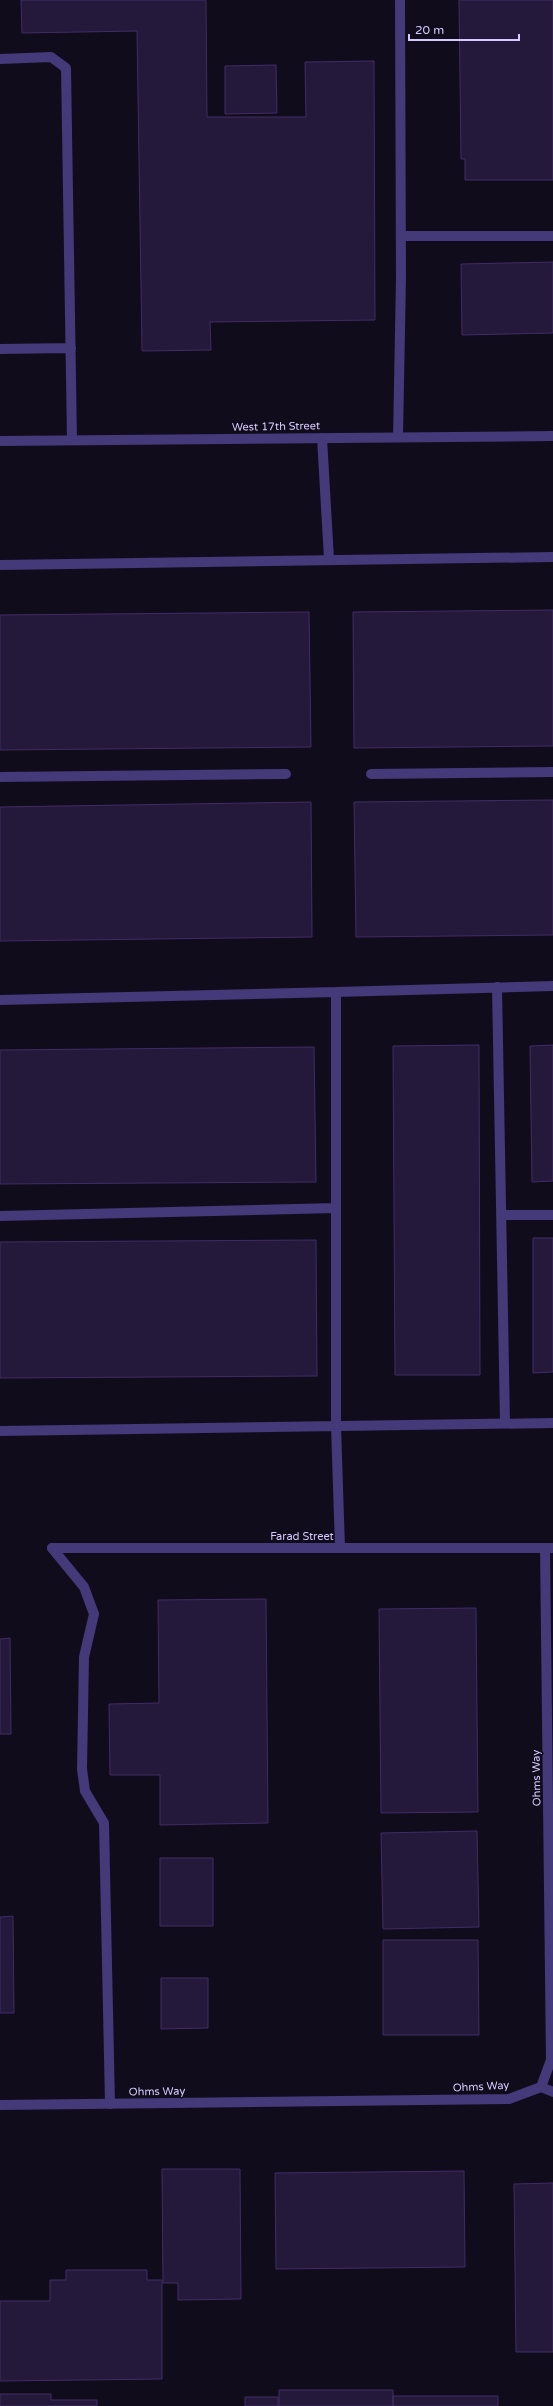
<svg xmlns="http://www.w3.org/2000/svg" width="553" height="2406" viewBox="0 0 553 2406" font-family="'Varela Round',sans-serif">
	<rect width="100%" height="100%" fill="#110c1b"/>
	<path fill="#25193b" stroke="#402c66" d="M 21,0 L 206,0 L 207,117 L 306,117 L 305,62 L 374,61 L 375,320 L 210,322 L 211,350 L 142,351 L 137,31 L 22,33 Z
		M 459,0 L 553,0 L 553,180 L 465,180 L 465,159 L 461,159 Z
		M 276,65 L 277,113 L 225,114 L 225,66 Z
		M 553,262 L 553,333 L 462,335 L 461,264 Z
		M 553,610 L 553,746 L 354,748 L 353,612 Z
		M 309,612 L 311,747 L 0,750 L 0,615 Z
		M 553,800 L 553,935 L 356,937 L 354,802 Z
		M 311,802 L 312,937 L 0,941 L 0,807 Z
		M 479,1045 L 480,1375 L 395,1375 L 393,1046 Z
		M 553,1045 L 553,1181 L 532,1182 L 530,1046 Z
		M 314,1047 L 316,1182 L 0,1184 L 0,1050 Z
		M 533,1238 L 553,1238 L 553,1372 L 533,1373 Z
		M 316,1240 L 317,1376 L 0,1378 L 0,1242 Z
		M 266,1599 L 268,1823 L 160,1825 L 160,1775 L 110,1775 L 109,1704 L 159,1703 L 158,1600 Z
		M 476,1608 L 478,1812 L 381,1813 L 379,1609 Z
		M 10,1638 L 11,1734 L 0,1734 L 0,1639 Z
		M 477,1831 L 479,1927 L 383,1929 L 381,1833 Z
		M 160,1858 L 213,1858 L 213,1926 L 160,1926 Z
		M 13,1916 L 14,2013 L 0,2013 L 0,1917 Z
		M 383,1940 L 478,1940 L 479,2035 L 383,2035 Z
		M 161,1978 L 208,1978 L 208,2028 L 161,2029 Z
		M 162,2169 L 240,2169 L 241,2299 L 178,2300 L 178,2283 L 163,2283 Z
		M 464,2171 L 465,2267 L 276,2269 L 275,2173 Z
		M 553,2183 L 553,2352 L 516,2352 L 514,2184 Z
		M 66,2270 L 147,2270 L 147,2280 L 162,2280 L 162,2379 L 0,2381 L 0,2301 L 50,2301 L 50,2280 L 66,2280 Z
		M 279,2390 L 393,2390 L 393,2406 L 279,2406 Z
		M 0,2394 L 51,2394 L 51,2400 L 97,2400 L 97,2406 L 0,2406 Z
		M 393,2396 L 498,2396 L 498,2406 L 393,2406 Z
		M 245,2397 L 278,2397 L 278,2406 L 245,2406 Z"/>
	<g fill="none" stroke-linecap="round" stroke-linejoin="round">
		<path stroke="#443979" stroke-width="10" d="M 0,59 L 51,57 L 66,68 L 72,440
			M 401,236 L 553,236
			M 0,349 L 71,348
			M 398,437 L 401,278 L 400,0
			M 322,438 L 329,559
			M 0,565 L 553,557
			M 371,774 L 553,772
			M 0,777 L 286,774
			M 497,987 L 505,1423
			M 0,1000 L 336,992
			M 501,1215 L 553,1215
			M 0,1216 L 336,1208
			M 0,1431 L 553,1423
			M 52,1548 L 84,1587 L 94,1614 L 84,1657 L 82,1769 L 85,1791 L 104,1823 L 110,2104
			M 340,1548 L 336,1426 L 336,992 L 553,986
			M 541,2087 L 553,2092"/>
		<path stroke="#443979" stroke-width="10" d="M 52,1548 L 553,1548
			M 0,2105 L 509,2099 L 541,2087 L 551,2060 L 545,1548"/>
		<path stroke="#443979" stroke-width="10" d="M 0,441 L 553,436"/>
	</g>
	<g text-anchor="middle" stroke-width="3" stroke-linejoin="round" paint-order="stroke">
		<g font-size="11" fill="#d6c9fd" stroke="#110c1b">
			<text transform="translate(276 426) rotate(-1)" y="4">West 17th Street</text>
			<text x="302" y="1540">Farad Street</text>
			<text transform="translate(536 1778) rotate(-91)" y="4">Ohms Way</text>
			<text transform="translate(481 2086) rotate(-3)" y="4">Ohms Way</text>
			<text transform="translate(157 2091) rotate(-1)" y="4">Ohms Way</text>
		</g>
	</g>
	<path d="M409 34v6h110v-6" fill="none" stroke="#d6c9fd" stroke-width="2"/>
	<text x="415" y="34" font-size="12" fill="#d6c9fd" stroke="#110c1b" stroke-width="3" paint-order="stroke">20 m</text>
</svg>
